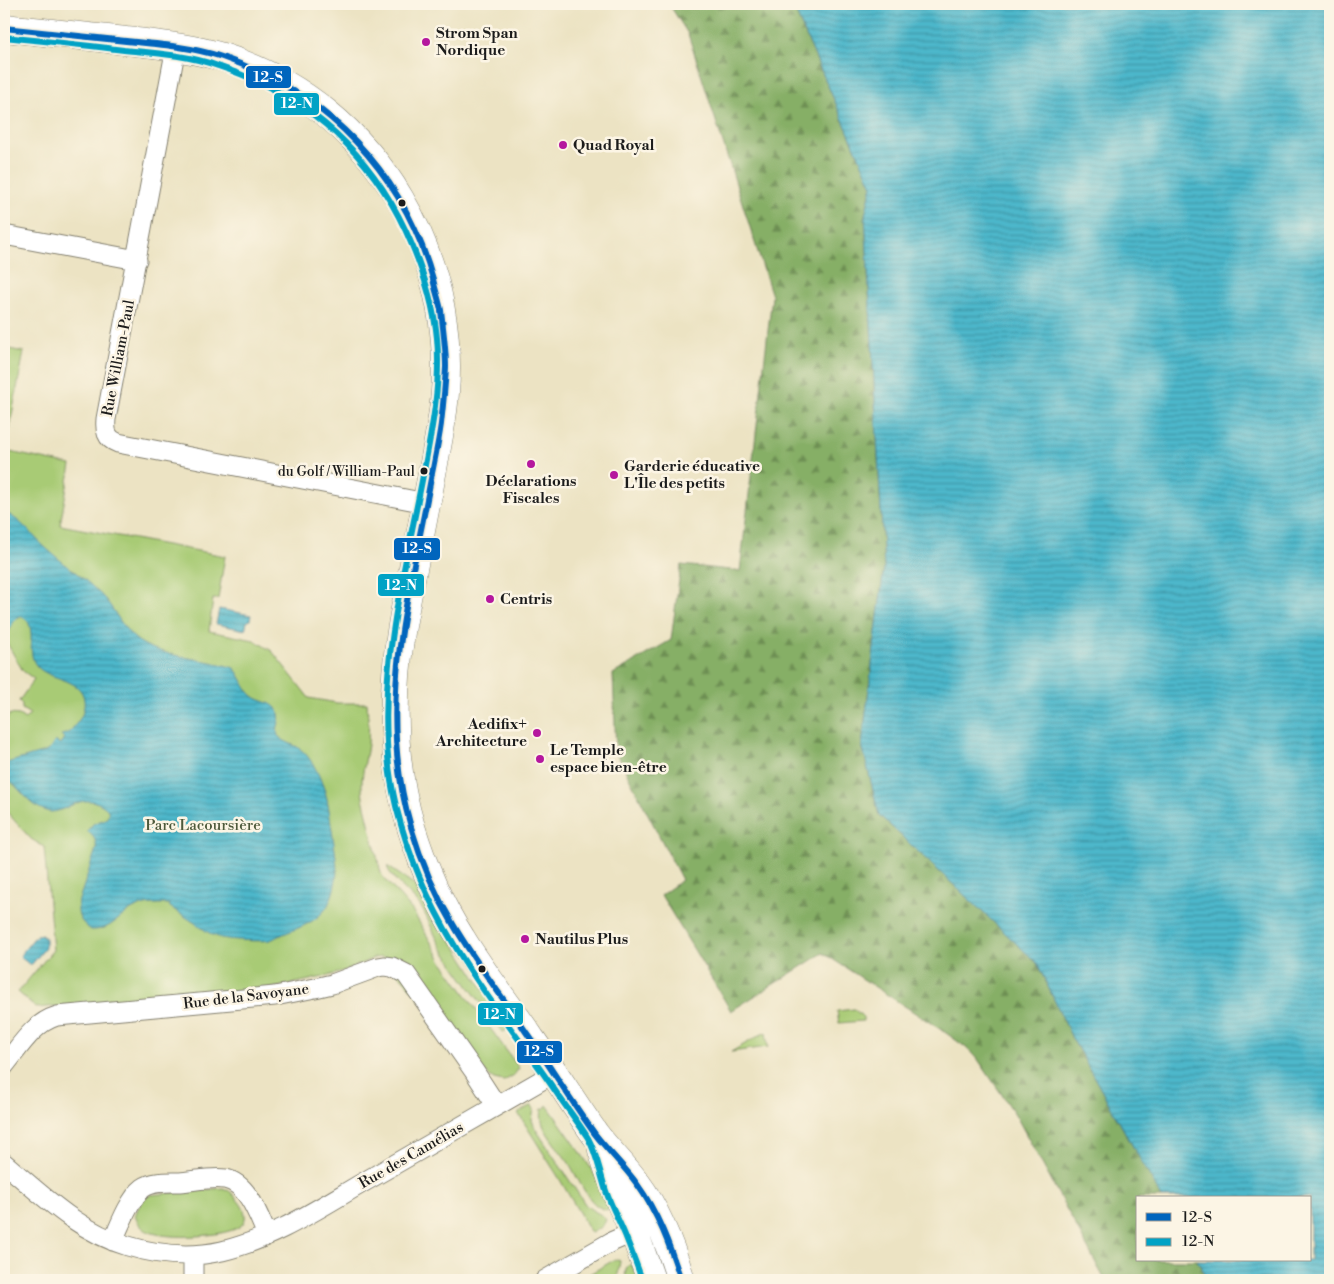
<svg xmlns="http://www.w3.org/2000/svg" width="1334" height="1284" viewBox="0 0 1334 1284" font-family="'Libre Bodoni',serif">
	<defs>
		<pattern id="forest-firs" width="22" height="20" patternUnits="userSpaceOnUse" patternTransform="scale(1.25)"><rect width="22" height="20" fill="#86af66"/><path d="M5 1l3.5 6h-7zM16 11l3.5 6h-7z" fill="#6d8e53"/></pattern>
		<pattern id="water-rules" width="6" height="5" patternUnits="userSpaceOnUse" patternTransform="scale(1.25)"><rect width="6" height="5" fill="#4db7cb"/><path d="M0 2.5h6" fill="none" stroke="#3f94a4"/></pattern>
	</defs>
	<rect width="100%" height="100%" fill="#fcf5e5"/>
	<filter id="ink" filterUnits="userSpaceOnUse"><feTurbulence type="fractalNoise" baseFrequency=".02" numOctaves="2"/><feDisplacementMap in="SourceGraphic" scale="10" xChannelSelector="R" yChannelSelector="G"/><feConvolveMatrix kernelMatrix="1 2 1 2 8 2 1 2 1" color-interpolation-filters="sRGB"/></filter>
	<filter id="wash" filterUnits="userSpaceOnUse"><feTurbulence type="fractalNoise" baseFrequency=".0096" numOctaves="4" result="noise"/><feDisplacementMap in="SourceGraphic" scale="20" xChannelSelector="R" yChannelSelector="G"/><feGaussianBlur stdDeviation="1.12" result="paint"/><feColorMatrix in="noise" values="0 0 0 0 0 0 0 0 0 0 0 0 0 0 0 0 0 1.4 0 .05"/><feComposite in="paint" operator="in"/></filter>
	<g filter="url(#wash)">
		<rect width="100%" height="100%" fill="#ece3c3"/>
		<path fill="#a8cb74" stroke="#627448" d="M 4,348 L 24,352 L 5,451 L 71,465 L 60,525 L 225,556 L 218,599 L 213,599 L 209,631 L 254,640 L 272,651 L 309,698 L 337,703 L 367,703 C 368,719 370,735 367,751 C 364,769 360,778 363,798 L 381,873 L 383,877 L 412,910 L 443,963 L 519,1068 L 514,1075 L 504,1081 L 494,1079 L 487,1074 L 383,957 L 374,958 L 349,969 L 328,976 L 269,989 L 36,1008 L 18,992 L 53,950 L 44,847 L 31,839 L 4,809 L 4,723 L 10,714 L 19,715 L 25,719 L 30,714 L 22,709 L 22,704 L 19,701 L 34,679 L 23,671 L 4,638 Z
			M 387,866 L 415,885 L 422,892 L 418,894 L 422,901 L 425,899 L 509,1029 L 503,1032 C 483,1005 461,978 442,948 C 434,935 429,920 421,907 C 413,895 390,879 387,866 Z
			M 854,1009 L 863,1017 L 863,1021 L 839,1023 L 837,1011 Z
			M 766,1033 L 768,1047 L 731,1052 L 762,1034 Z
			M 547,1105 L 579,1150 L 592,1170 L 603,1189 L 609,1208 L 607,1210 C 601,1209 595,1205 591,1200 C 582,1189 576,1175 569,1163 C 561,1152 548,1137 543,1125 C 541,1119 541,1115 542,1109 L 545,1108 Z
			M 530,1106 L 532,1106 L 534,1109 L 532,1120 L 535,1128 L 585,1204 C 592,1212 602,1213 606,1220 L 602,1227 L 591,1233 L 559,1178 L 518,1113 Z
			M 223,1188 C 232,1191 234,1196 240,1203 C 245,1210 249,1221 239,1227 C 224,1237 159,1241 144,1229 C 140,1226 137,1221 135,1216 C 138,1208 142,1198 150,1195 Z
			M 614,1260 L 618,1260 L 620,1261 L 617,1280 L 579,1280 Z
			M 629,1265 L 632,1265 L 640,1280 L 626,1280 C 625,1275 625,1268 629,1265 Z"/>
		<path fill="url(#forest-firs)" stroke="#516641" d="M 669,4 L 792,4 L 872,186 L 865,215 L 884,567 L 862,745 L 879,815 L 1037,963 L 1072,1038 L 1162,1198 L 1138,1198 L 1138,1260 L 1197,1260 L 1208,1280 L 1105,1280 L 1015,1114 L 977,1058 L 964,1046 L 946,1033 L 823,953 L 731,1011 L 661,895 L 682,880 L 616,752 L 613,674 L 671,640 L 681,565 L 740,571 L 772,296 L 688,34 Z"/>
		<path fill="url(#water-rules)" stroke="#346a74" d="M 792,4 L 1330,4 L 1330,1280 L 1208,1280 L 1197,1260 L 1310,1260 L 1310,1198 L 1162,1198 L 1072,1038 L 1037,963 L 879,815 L 862,745 L 884,567 L 865,215 L 872,186 Z
			M 4,512 C 22,520 32,536 47,549 C 66,566 88,580 105,599 C 116,612 124,631 138,641 C 163,658 205,658 234,668 C 242,676 244,689 253,696 C 260,702 270,701 276,708 C 285,719 273,729 279,737 C 284,742 293,744 299,748 C 311,757 318,772 323,786 C 328,798 329,811 331,823 C 333,838 336,853 337,868 C 337,881 332,902 324,911 C 313,924 295,929 281,935 C 277,936 274,939 270,940 C 264,942 224,940 218,937 C 209,934 202,928 195,923 C 187,918 178,912 170,907 L 169,904 C 157,904 144,903 133,909 C 118,917 110,931 91,930 C 79,921 76,914 79,900 L 96,849 C 97,841 94,836 87,831 L 93,824 L 107,818 C 110,811 108,809 102,805 C 79,791 63,817 46,811 C 28,805 19,786 4,776 L 4,765 L 10,762 L 45,752 L 50,749 L 55,741 L 60,744 L 64,738 L 61,735 C 69,734 72,729 76,724 C 81,718 83,714 84,707 C 88,676 48,682 36,665 C 26,652 37,625 24,618 C 14,612 12,629 7,634 L 4,632 Z
			M 219,609 L 251,615 L 250,620 L 247,622 L 245,630 L 216,624 Z
			M 42,934 L 42,937 L 45,937 L 45,948 L 32,964 L 29,964 L 20,957 L 21,954 L 34,938 L 37,937 L 37,935 Z"/>
	</g>
	<g filter="url(#ink)">
		<g fill="none" stroke-linecap="round" stroke-linejoin="round">
			<defs>
				<path id="street" d="M 176,47 L 106,419 C 105,430 106,439 118,443 L 426,503
					M 4,235 L 137,260
					M 4,1066 C 19,1048 33,1023 57,1016 L 275,996 L 315,988 L 332,984 L 378,967 L 384,966 L 392,967 L 406,974 L 474,1071 L 496,1105
					M 4,1163 C 42,1195 79,1232 128,1246 C 158,1255 191,1258 222,1251 C 273,1239 319,1208 364,1182 C 427,1146 491,1109 554,1073
					M 113,1241 C 119,1227 130,1198 143,1188 C 153,1181 168,1182 180,1182 C 193,1181 212,1177 225,1179 C 248,1183 259,1217 267,1235
					M 193,1280 L 193,1255
					M 545,1280 L 611,1242 L 634,1232"/>
				<path id="secondary" d="M 4,28 C 44,32 85,36 126,41 C 158,44 191,48 222,57 C 377,105 469,266 441,424 C 435,461 427,499 420,536 C 413,568 406,600 401,632 C 391,697 392,764 411,827 C 423,866 439,904 461,938 C 482,973 508,1005 531,1039 C 553,1070 573,1103 595,1134 C 608,1151 624,1166 637,1184 C 658,1212 671,1247 681,1280
					M 602,1150 L 617,1195 L 634,1232 L 651,1280"/>
			</defs>
			<use href="#street" stroke="#848070" stroke-width="21"/>
			<use href="#secondary" stroke="#848070" stroke-width="29"/>
			<use href="#street" stroke="#fff" stroke-width="19"/>
			<use href="#secondary" stroke="#fff" stroke-width="28"/>
			<defs>
				<path id="bus-1" d="M 4,28 C 45,32 85,37 126,41 C 158,44 192,47 222,57 C 327,93 403,172 433,279 C 435,289 439,300 441,310 C 443,329 446,349 446,367 C 445,386 443,406 441,424 C 438,446 433,467 429,489 C 407,605 376,709 411,827 C 421,861 435,894 453,924 C 475,962 502,996 526,1032 C 550,1066 571,1101 595,1134 C 608,1151 624,1166 637,1184 C 658,1213 670,1246 681,1280"/>
				<path id="bus-2" d="M 4,37 C 44,41 84,45 124,50 C 155,53 188,55 218,66 C 310,96 375,156 412,245 C 424,274 434,306 437,338 C 441,380 433,424 425,465 C 404,578 369,692 396,806 C 408,855 429,903 455,946 C 485,997 523,1043 556,1092 C 566,1107 578,1122 588,1138 C 597,1154 600,1173 606,1191 C 611,1206 619,1220 625,1235 C 631,1250 637,1265 642,1280"/>
			</defs>
			<use href="#bus-1" stroke="#fcf5e5" stroke-width="10"/>
			<use href="#bus-2" stroke="#fcf5e5" stroke-width="10"/>
			<use href="#bus-1" stroke="#0065bd" stroke-width="6"/>
			<use href="#bus-2" stroke="#01a2c5" stroke-width="6"/>
		</g>
	</g>
	<g fill="#b5179e" stroke="#fcf5e5" stroke-width="2">
		<circle cx="426" cy="42" r="5"/>
		<circle cx="563" cy="145" r="5"/>
		<circle cx="531" cy="464" r="5"/>
		<circle cx="614" cy="475" r="5"/>
		<circle cx="490" cy="599" r="5"/>
		<circle cx="537" cy="733" r="5"/>
		<circle cx="540" cy="759" r="5"/>
		<circle cx="525" cy="939" r="5"/>
	</g>
	<g fill="#1c1c1c" stroke="#fcf5e5" stroke-width="2">
		<circle cx="402" cy="203" r="4.5"/>
		<circle cx="424" cy="471" r="4.5"/>
		<circle cx="482" cy="969" r="4.5"/>
	</g>
	<g text-anchor="middle" stroke-width="5" stroke-linejoin="round" paint-order="stroke">
		<g font-size="14" fill="#1c1c1c" stroke="#fcf5e5" text-anchor="end">
			<text x="415" y="476">du Golf / William-Paul</text>
		</g>
		<g font-size="15" font-weight="bold" fill="#1c1c1c" stroke="#fcf5e5" text-anchor="start">
			<text x="436" y="38">Strom Span<tspan x="436" dy="17">Nordique</tspan></text>
			<text x="573" y="150">Quad Royal</text>
			<text x="624" y="471">Garderie éducative<tspan x="624" dy="17">L'Île des petits</tspan></text>
			<text x="531" y="486" text-anchor="middle">Déclarations<tspan x="531" dy="17">Fiscales</tspan></text>
			<text x="500" y="604">Centris</text>
			<text x="527" y="729" text-anchor="end">Aedifix+<tspan x="527" dy="17">Architecture</tspan></text>
			<text x="550" y="755">Le Temple<tspan x="550" dy="17">espace bien-être</tspan></text>
			<text x="535" y="944">Nautilus Plus</text>
		</g>
		<g font-size="15" fill="#1c1c1c" stroke="#fcf5e5">
			<text transform="translate(118 358) rotate(-79)" y="5">Rue William-Paul</text>
			<text transform="translate(246 996) rotate(-7)" y="5">Rue de la Savoyane</text>
			<text transform="translate(411 1155) rotate(-30)" y="5">Rue des Camélias</text>
		</g>
		<g font-size="15" fill="#4d593b" stroke="#fcf5e5">
			<text x="203" y="830">Parc Lacoursière</text>
		</g>
	</g>
	<g stroke="#fcf5e5" stroke-width="2">
		<rect x="245" y="65" width="47" height="24" rx="5" fill="#0065bd"/>
		<rect x="273" y="92" width="47" height="24" rx="5" fill="#01a2c5"/>
		<rect x="393" y="537" width="48" height="24" rx="5" fill="#0065bd"/>
		<rect x="377" y="573" width="48" height="24" rx="5" fill="#01a2c5"/>
		<rect x="477" y="1002" width="47" height="24" rx="5" fill="#01a2c5"/>
		<rect x="516" y="1040" width="47" height="24" rx="5" fill="#0065bd"/>
	</g>
	<g font-size="14" text-anchor="middle" font-weight="bold" fill="#fff">
		<text x="268" y="82">12-S</text>
		<text x="297" y="108">12-N</text>
		<text x="417" y="553">12-S</text>
		<text x="401" y="590">12-N</text>
		<text x="500" y="1019">12-N</text>
		<text x="539" y="1056">12-S</text>
	</g>
	<rect width="1334" height="1284" fill="none" stroke="#fcf5e5" stroke-width="20"/>
	<rect x="1136" y="1196" width="175" height="65" fill="#fcf5e5" stroke="#a29e95"/>
	<rect x="1146" y="1213" width="25" height="8" fill="#0065bd" stroke="#a29e95"/>
	<text x="1182" y="1222" font-size="15" fill="#1c1c1c">12-S</text>
	<rect x="1146" y="1238" width="25" height="8" fill="#01a2c5" stroke="#a29e95"/>
	<text x="1182" y="1246" font-size="15" fill="#1c1c1c">12-N</text>
</svg>
